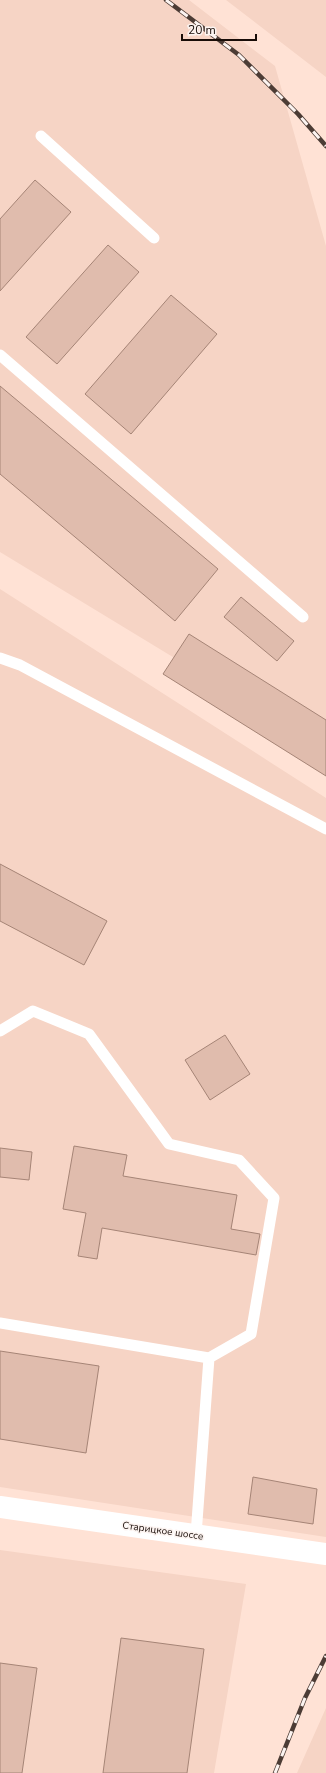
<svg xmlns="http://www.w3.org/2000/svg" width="326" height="1773" viewBox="0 0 326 1773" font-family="'Nunito Sans',sans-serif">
	<rect width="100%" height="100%" fill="#ffe2d5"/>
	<path fill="#f6d4c5" d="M 0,0 L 189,0 L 275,66 L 326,246 L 326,750 L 0,552 Z
		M 226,0 L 326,0 L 326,77 Z
		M 0,589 L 326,798 L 326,1537 L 0,1487 Z
		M 0,1550 L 246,1584 L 214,1773 L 0,1773 Z
		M 326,1708 L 326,1773 L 297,1773 Z"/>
	<path fill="#e0bcad" stroke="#a58476" d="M 35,180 L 71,212 L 0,291 L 0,219 Z
		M 108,245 L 139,272 L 57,364 L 26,337 Z
		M 171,295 L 217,334 L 131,434 L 85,394 Z
		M 0,386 L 218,569 L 175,621 L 0,474 Z
		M 241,597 L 294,641 L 277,661 L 224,617 Z
		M 189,634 L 326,720 L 326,776 L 163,674 Z
		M 0,864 L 107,921 L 84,965 L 0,921 Z
		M 225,1035 L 250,1074 L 210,1100 L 185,1060 Z
		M 74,1146 L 127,1155 L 123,1176 L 237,1195 L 231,1229 L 260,1234 L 256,1255 L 102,1228 L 97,1259 L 78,1256 L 86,1213 L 63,1209 Z
		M 0,1148 L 32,1152 L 29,1180 L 0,1177 Z
		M 0,1351 L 99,1366 L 86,1453 L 0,1439 Z
		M 253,1477 L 317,1489 L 313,1524 L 248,1514 Z
		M 121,1638 L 204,1649 L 187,1773 L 103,1773 Z
		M 0,1663 L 37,1668 L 22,1773 L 0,1773 Z"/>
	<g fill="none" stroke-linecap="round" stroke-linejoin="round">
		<path stroke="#fff" stroke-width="11" d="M 41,136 L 154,238
			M 0,355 L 303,617
			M 0,658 L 20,665 L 326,829
			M 0,1031 L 33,1011 L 89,1034 L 169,1144 L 239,1160 L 274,1198 L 251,1334 L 209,1358 L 0,1323
			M 196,1535 L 209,1358"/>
		<path stroke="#fff" stroke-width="22" d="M 0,1507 L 326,1554"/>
		<defs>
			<path id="rail" d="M 166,0 L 239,55 L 298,114 L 326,146
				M 275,1773 L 305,1698 L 326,1656"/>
		</defs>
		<use href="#rail" stroke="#4c3c35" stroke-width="4.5"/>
		<use href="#rail" stroke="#fcf4f1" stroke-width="3" stroke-dasharray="9" stroke-linecap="butt"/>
	</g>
	<g text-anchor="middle" stroke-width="3" stroke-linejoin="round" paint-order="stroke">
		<g font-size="10" fill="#180c07" stroke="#fcf4f1">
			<text transform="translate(163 1530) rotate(8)" y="4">Старицкое шоссе</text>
		</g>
	</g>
	<path d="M182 34v6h74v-6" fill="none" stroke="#180c07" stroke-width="2"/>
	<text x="188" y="34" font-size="12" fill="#180c07" stroke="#fcf4f1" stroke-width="3" paint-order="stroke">20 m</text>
</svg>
